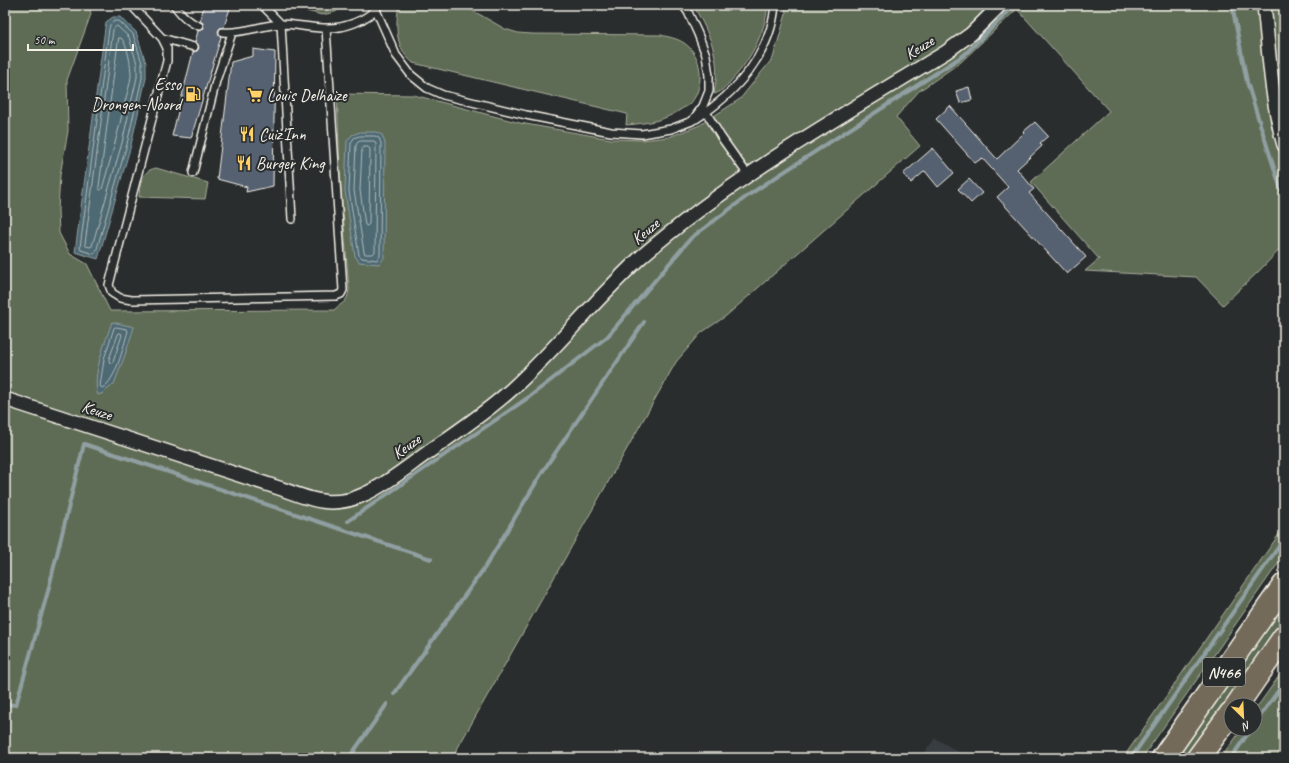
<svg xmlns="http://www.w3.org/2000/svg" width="1289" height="763" viewBox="0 0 1289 763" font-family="Caveat,sans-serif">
	<rect width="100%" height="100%" fill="#2a2d2e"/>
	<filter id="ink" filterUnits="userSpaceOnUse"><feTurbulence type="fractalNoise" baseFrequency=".025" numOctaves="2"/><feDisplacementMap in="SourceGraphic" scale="8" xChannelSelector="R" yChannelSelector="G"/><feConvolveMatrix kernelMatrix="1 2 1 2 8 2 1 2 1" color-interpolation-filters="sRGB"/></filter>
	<g filter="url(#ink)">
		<path fill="#373c42" d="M 935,738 L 969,758 L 921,758 Z"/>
		<path fill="#5f6c54" stroke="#aaae9e" d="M 5,5 L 89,5 L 91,14 L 67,80 L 68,131 L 60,175 L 58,210 L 59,233 L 70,254 L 87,264 L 110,311 L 334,310 C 342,302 347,304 349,290 L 340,174 L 337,94 L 414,95 L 520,123 L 611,139 L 642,140 L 669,137 L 700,125 L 740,99 L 773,58 L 786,14 L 785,5 L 1284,5 L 1284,148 L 1280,149 L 1284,164 L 1284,245 L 1259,271 L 1223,305 L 1196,277 L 1085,271 L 1099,259 L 1031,182 L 1109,111 L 1017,9 L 961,62 L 919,91 L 896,117 L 920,146 L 726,316 L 701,333 L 676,362 L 452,758 L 5,758 Z
			M 283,5 L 346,5 L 335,12 L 322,15 Z
			M 399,5 L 463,5 L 505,29 L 518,33 L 532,34 L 661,35 C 668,37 677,38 684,43 C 703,55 705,86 691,103 C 689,105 686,107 683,108 C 665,121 648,123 626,125 L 627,114 L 413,63 C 410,60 406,57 404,53 C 395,39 396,21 399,5 Z
			M 693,5 L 768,5 C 765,34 749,63 728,84 C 724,88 720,93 714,94 C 716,82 718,69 715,57 C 712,39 702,21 693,5 Z
			M 156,168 L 208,183 L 205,199 L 139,197 C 140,184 141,171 156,168 Z
			M 1284,527 L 1284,555 L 1142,758 L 1123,758 Z
			M 1284,600 L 1284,622 L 1189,758 L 1173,758 Z
			M 1284,669 L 1284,758 L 1221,758 L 1242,729 L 1255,729 L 1255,710 Z"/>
		<path fill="#4e6973" stroke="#909fa2" d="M 113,17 L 120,17 L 136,32 L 146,63 L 146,78 L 131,145 L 98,259 L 75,252 L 105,28 L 106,22 Z
			M 360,132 L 376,132 L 382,135 L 385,143 L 384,258 L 379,264 L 359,262 L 355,256 L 345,191 L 347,141 L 352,135 Z
			M 112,322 L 134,327 L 125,355 L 114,384 L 103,393 L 98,395 C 91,377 106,340 112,322 Z"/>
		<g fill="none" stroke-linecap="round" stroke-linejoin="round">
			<path stroke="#b2bbb9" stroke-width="1" d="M 115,21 L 119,21 L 133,34 L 142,63 L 142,78 L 127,144 L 96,252 L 94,254 L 81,250 L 80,248 L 109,29 L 110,25 Z
				M 117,26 L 129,37 L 137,64 L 137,77 L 122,143 L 92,246 L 90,247 L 86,246 L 85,244 L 113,30 Z
				M 119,38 L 121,38 C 128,45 131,66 131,76 C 130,86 126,96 124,106 C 118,134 110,161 102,189 L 100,190 L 99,188 Z
				M 360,136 L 375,136 L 379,138 L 381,143 L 380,256 L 377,260 L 362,258 L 359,255 L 349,191 L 351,143 L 354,138 Z
				M 361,141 L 374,141 L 376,144 L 375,252 L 373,254 L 365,254 L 364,252 L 354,190 L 356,145 L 358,142 Z
				M 364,147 L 368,147 L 370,149 L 369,224 L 367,226 L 365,225 L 360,190 L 362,149 Z
				M 116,327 L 127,329 L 128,331 C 123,347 116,381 102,388 L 100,386 L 104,359 L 114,328 Z
				M 119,333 L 121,333 L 122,335 L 113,362 L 110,364 L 109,360 Z"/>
			<path stroke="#909fa2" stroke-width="4" d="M 1232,5 L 1247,82 L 1261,127 L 1284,199
				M 348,521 L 529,397 L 607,337 L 691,238 L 750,194 L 964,55 L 1015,5
				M 394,694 L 485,567 L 543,471 L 644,322
				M 5,704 L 16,705 L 48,591 L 84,444 L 431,559
				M 1255,723 L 1284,683
				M 349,758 L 387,704
				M 1131,758 L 1284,539
				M 1231,758 L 1251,729"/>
		</g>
		<path fill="#556070" stroke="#f4f1e8" d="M 204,5 L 231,5 L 224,27 L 220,28 L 218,31 L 219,35 L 221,37 L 191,138 L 172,136 L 193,52 L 197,51 L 199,48 L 198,44 L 195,42 L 198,31 L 202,30 L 204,28 L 203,23 L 200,21 Z
			M 253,49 L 275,52 L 273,186 L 246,192 L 247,187 L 217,179 L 231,62 L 253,56 Z
			M 969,87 L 972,100 L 960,103 L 956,91 Z
			M 950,106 L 997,159 L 1024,133 L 1023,132 L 1035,122 L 1048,136 L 1040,143 L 1042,146 L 1017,169 L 1034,189 L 1029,193 L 1086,257 L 1067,274 L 997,197 L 1008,187 L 982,158 L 975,163 L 936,119 Z
			M 933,148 L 954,173 L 938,187 L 925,171 L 911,183 L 903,174 Z
			M 969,179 L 982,193 L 971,203 L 958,189 Z"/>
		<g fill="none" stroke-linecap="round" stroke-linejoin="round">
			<defs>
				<path id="lane" d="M 131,5 L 162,38 L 167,48 L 167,61 L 109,285 L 112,293 L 120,298 L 132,300 L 336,296 L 341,294 L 343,290 L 326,28
					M 174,5 C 181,14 188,22 199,26
					M 262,5 L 281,24 L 292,219
					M 376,10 L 396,55 L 411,75 L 427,88 L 443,95 L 526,115 L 611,132 L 642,134 L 671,129 L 692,121 L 703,106 L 709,91 L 709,76 L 706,55 L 698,34 L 688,12 L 683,5
					M 223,32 C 243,34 261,25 281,24 C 295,24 310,28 324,28 C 343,29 368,21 379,5
					M 162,38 L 194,47
					M 706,112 L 721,137 L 748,175
					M 696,119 C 736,93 771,54 775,5
					M 193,173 L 216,81 L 232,33"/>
				<path id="street" d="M 1264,5 C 1269,51 1271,100 1284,145
					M 5,399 L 282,489 C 311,500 334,509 365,494 C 387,484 407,467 427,453 C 455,433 486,413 512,389 C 558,347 596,298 642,256 C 734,176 843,115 946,52 L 971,34 L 1000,5"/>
				<path id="highway" d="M 1237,705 L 1284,637
					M 1163,758 L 1284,585
					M 1198,758 L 1231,713"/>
			</defs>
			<use href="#lane" stroke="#f4f1e8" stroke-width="10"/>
			<use href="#street" stroke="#f4f1e8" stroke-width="16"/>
			<use href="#highway" stroke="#f4f1e8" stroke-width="25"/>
			<use href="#lane" stroke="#2a2d2e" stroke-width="7"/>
			<use href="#street" stroke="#2a2d2e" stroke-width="13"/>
			<use href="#highway" stroke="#736b5a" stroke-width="22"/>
		</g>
	</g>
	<defs>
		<symbol id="fuel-bare" viewBox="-9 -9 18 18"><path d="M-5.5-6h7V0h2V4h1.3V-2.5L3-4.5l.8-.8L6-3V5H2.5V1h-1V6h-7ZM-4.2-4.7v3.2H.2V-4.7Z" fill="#ffd166" stroke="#2a2d2e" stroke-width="2.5" paint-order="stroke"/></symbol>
		<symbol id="supermarket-bare" viewBox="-9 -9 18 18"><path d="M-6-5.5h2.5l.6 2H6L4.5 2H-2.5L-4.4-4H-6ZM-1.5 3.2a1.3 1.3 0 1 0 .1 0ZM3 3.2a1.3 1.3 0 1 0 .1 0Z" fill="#ffd166" stroke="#2a2d2e" stroke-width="2.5" paint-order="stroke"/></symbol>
		<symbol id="restaurant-bare" viewBox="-9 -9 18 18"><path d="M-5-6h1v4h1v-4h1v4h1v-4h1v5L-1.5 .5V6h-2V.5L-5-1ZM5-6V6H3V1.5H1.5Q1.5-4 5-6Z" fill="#ffd166" stroke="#2a2d2e" stroke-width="2.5" paint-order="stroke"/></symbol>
	</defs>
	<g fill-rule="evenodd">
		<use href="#fuel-bare" x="182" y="83" width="22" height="22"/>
		<use href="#supermarket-bare" x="244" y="84" width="22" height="22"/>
		<use href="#restaurant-bare" x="236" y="123" width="22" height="22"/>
		<use href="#restaurant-bare" x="233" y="152" width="22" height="22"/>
	</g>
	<g text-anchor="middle" stroke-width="4" stroke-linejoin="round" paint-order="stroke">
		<rect fill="#2a2d2e" stroke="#b7b6b0" stroke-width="1" x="1203" y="658" width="42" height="28" rx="3"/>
		<g font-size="16" font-weight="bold" fill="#f4f1e8">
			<text x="1224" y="678">N466</text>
		</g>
		<g font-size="17" fill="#f4f1e8" stroke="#2a2d2e">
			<text transform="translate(919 47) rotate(-32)" y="6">Keuze</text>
			<text transform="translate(645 231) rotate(-40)" y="6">Keuze</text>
			<text transform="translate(97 410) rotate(18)" y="6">Keuze</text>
			<text transform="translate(406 446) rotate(-36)" y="6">Keuze</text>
		</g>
		<g font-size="17" fill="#f4f1e8" stroke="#2a2d2e" text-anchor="start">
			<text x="181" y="90" text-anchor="end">Esso<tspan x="181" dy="20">Drongen-Noord</tspan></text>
			<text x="267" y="101">Louis Delhaize</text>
			<text x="259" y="140">Cuiz'Inn</text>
			<text x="256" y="169">Burger King</text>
		</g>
	</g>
	<rect width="1289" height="763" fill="none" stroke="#2a2d2e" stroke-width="20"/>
	<rect x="10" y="10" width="1269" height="743" fill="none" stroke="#f4f1e8" stroke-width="1.5" filter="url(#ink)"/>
	<g transform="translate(1243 717) rotate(156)"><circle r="19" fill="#2a2d2e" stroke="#7b7b78"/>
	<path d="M0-3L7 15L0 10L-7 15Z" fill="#ffd166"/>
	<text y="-6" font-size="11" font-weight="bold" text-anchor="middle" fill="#f4f1e8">N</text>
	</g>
	<path d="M28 44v6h105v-6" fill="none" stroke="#f4f1e8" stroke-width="2"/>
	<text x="34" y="44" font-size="12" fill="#f4f1e8" stroke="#2a2d2e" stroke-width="3" paint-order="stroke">50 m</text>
</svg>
